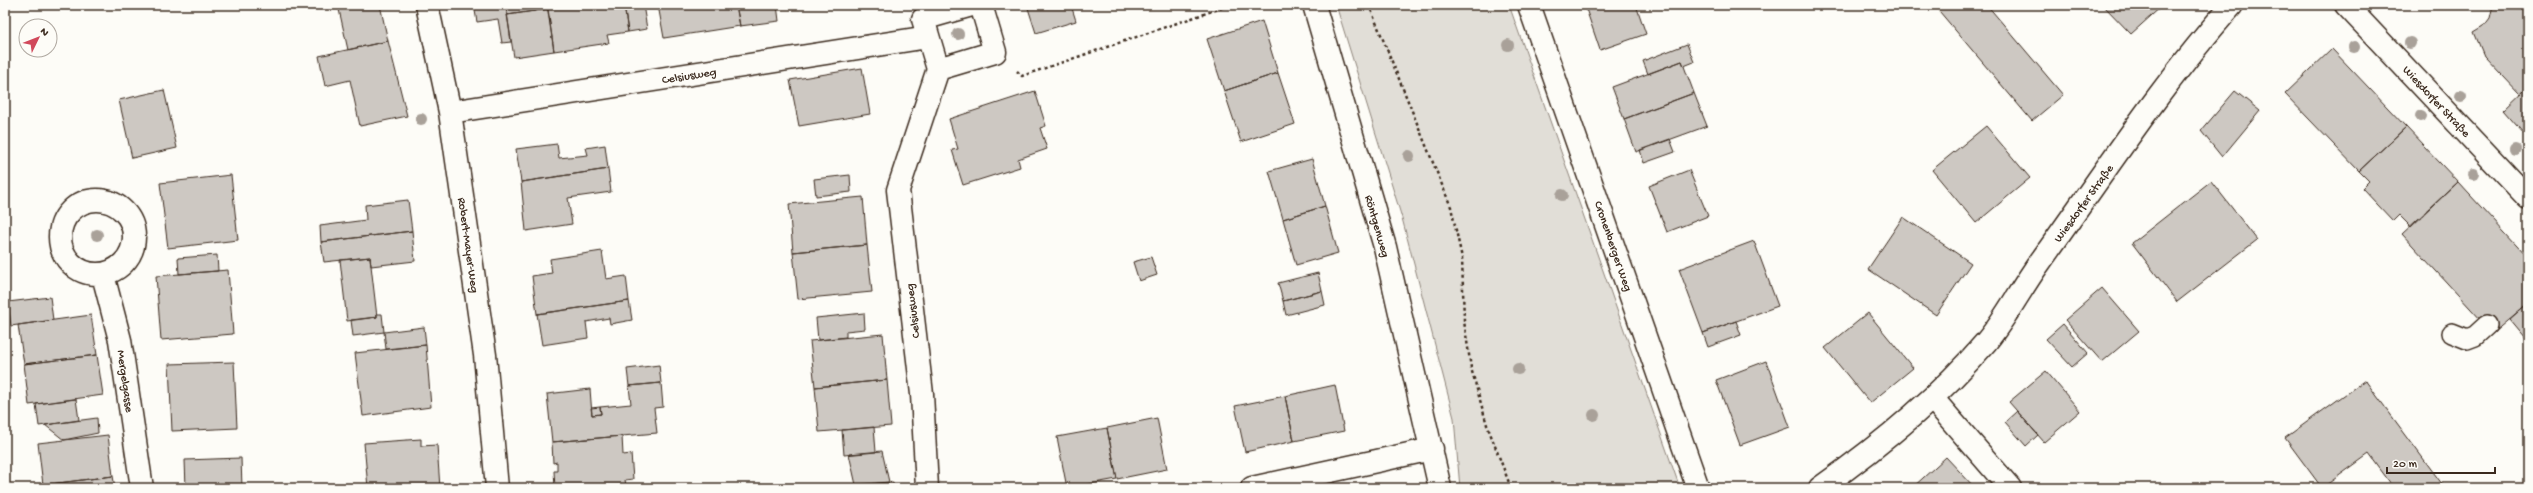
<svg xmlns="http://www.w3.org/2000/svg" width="2533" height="493" viewBox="0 0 2533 493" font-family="'Gochi Hand',sans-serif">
	<rect width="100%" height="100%" fill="#fdfcf7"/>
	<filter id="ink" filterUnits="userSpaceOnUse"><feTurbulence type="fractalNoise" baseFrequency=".025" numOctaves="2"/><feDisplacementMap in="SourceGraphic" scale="8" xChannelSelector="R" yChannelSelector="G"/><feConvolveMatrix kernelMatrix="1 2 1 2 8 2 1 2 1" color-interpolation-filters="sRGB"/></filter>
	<g filter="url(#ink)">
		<path fill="#e1ded7" stroke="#8e847a" d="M 1336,5 L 1509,5 L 1680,488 L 1460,488 L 1454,418 L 1402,218 Z"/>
		<path fill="#cdc8c2" stroke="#3b2a1e" d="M 338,5 L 380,5 L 388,41 L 348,50 Z
			M 474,5 L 506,5 L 511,42 L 502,43 L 498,19 L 477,22 Z
			M 506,5 L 547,5 L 548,9 L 507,15 Z
			M 547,5 L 624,5 L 628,32 L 607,35 L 609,43 L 554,51 Z
			M 624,5 L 643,5 L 647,29 L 628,32 Z
			M 658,5 L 736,5 L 740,26 L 664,38 Z
			M 736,5 L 777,5 L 779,21 L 740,26 Z
			M 1027,5 L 1071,5 L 1076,21 L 1036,33 Z
			M 1589,5 L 1636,5 L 1646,34 L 1600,50 L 1585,6 Z
			M 1934,5 L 1987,5 L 2063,95 L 2032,121 Z
			M 2103,5 L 2161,5 L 2162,6 L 2131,34 Z
			M 2493,5 L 2528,5 L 2528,86 L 2520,94 L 2484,56 L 2474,32 L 2484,26 L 2490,18 Z
			M 548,9 L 554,51 L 514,57 L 507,15 Z
			M 1262,21 L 1278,73 L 1224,91 L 1207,39 Z
			M 388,41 L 407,116 L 360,126 L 350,80 L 325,86 L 319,56 Z
			M 1687,44 L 1694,62 L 1684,66 L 1682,61 L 1648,74 L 1643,61 Z
			M 2332,49 L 2406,127 L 2359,171 L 2285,94 Z
			M 1682,61 L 1694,93 L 1624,119 L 1612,87 Z
			M 862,68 L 870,114 L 799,126 L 790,80 Z
			M 1278,73 L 1295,124 L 1241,142 L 1224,91 Z
			M 2528,86 L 2528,132 L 2525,135 L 2503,110 Z
			M 164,90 L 177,148 L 132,158 L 119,100 Z
			M 1035,91 L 1046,126 L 1040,128 L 1047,149 L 1018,159 L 1020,167 L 963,185 L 952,150 L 958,149 L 949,119 Z
			M 2235,91 L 2260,111 L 2222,157 L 2201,131 Z
			M 1694,93 L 1707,126 L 1636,152 L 1624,119 Z
			M 1986,126 L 2030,178 L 1976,223 L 1932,170 Z
			M 2406,127 L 2458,182 L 2411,227 L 2399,215 L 2393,221 L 2362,188 L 2369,181 L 2359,171 Z
			M 1670,139 L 1675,152 L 1644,163 L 1640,150 Z
			M 557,144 L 559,158 L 588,155 L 586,148 L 605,145 L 608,169 L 521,182 L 516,149 Z
			M 1312,159 L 1325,206 L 1283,219 L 1269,171 Z
			M 608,169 L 611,192 L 568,198 L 572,224 L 526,231 L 521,182 Z
			M 1689,170 L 1708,216 L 1667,232 L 1649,186 Z
			M 231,175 L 238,240 L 168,248 L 160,183 Z
			M 850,175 L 851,192 L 816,196 L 814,179 Z
			M 2211,181 L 2257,240 L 2177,302 L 2132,243 Z
			M 2458,182 L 2528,258 L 2528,303 L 2493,333 L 2402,234 Z
			M 863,197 L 867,245 L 793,252 L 789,204 Z
			M 408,200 L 412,231 L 321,242 L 320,226 L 366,220 L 365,205 Z
			M 1325,206 L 1338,253 L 1296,265 L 1283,219 Z
			M 1903,217 L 1971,263 L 1936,315 L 1868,269 Z
			M 412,231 L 415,261 L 371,266 L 370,257 L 324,262 L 321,242 Z
			M 1754,241 L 1778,306 L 1703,333 L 1679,269 Z
			M 867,245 L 872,292 L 798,299 L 793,252 Z
			M 602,251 L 606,279 L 626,276 L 629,301 L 537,314 L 532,276 L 552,273 L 550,259 Z
			M 217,255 L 218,271 L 179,274 L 178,258 Z
			M 370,257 L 377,317 L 347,321 L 340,260 Z
			M 1151,257 L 1157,275 L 1139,281 L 1133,262 Z
			M 228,270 L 233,334 L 161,340 L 156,276 Z
			M 1318,273 L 1322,291 L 1283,301 L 1278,283 Z
			M 2102,288 L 2139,331 L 2102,362 L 2065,320 Z
			M 1322,291 L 1325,305 L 1286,315 L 1283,301 Z
			M 50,297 L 53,320 L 11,326 L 8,302 Z
			M 629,301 L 632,320 L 610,324 L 609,318 L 586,322 L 588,338 L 542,345 L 537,314 Z
			M 2528,303 L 2528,334 L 2524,338 L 2509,320 Z
			M 864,313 L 865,329 L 846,331 L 846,337 L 818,340 L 816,318 Z
			M 1868,313 L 1913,368 L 1870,403 L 1825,348 Z
			M 377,314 L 382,314 L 384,332 L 353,336 L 351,320 L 377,317 Z
			M 91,315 L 97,355 L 24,364 L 18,325 Z
			M 1736,321 L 1741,335 L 1708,347 L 1703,333 Z
			M 2063,324 L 2088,353 L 2072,367 L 2046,339 Z
			M 424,327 L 426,345 L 386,349 L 384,332 Z
			M 883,334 L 887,380 L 815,387 L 810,341 Z
			M 426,345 L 431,407 L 363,416 L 355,353 Z
			M 97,355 L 103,395 L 29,405 L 24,364 Z
			M 1766,361 L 1790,427 L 1740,445 L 1716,380 Z
			M 234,362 L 237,428 L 172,431 L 169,364 Z
			M 659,365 L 661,383 L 629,386 L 627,369 Z
			M 2046,371 L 2080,411 L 2044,442 L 2009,402 Z
			M 887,380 L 891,426 L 819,432 L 815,387 Z
			M 2365,380 L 2445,488 L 2394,488 L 2369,454 L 2322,488 L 2285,438 Z
			M 661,383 L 663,407 L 654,408 L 657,433 L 552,442 L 547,394 L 590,389 L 592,415 L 601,414 L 600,407 L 631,404 L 629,386 Z
			M 1335,385 L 1344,431 L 1294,441 L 1285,396 Z
			M 1285,396 L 1294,441 L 1245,452 L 1235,406 Z
			M 76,399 L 79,420 L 39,426 L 36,404 Z
			M 600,407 L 601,414 L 592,415 L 591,408 Z
			M 2017,411 L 2038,435 L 2026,446 L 2005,422 Z
			M 97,418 L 98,433 L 64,440 L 45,425 Z
			M 1157,418 L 1167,469 L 1117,479 L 1107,428 Z
			M 874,427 L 876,452 L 844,455 L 842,430 Z
			M 1107,428 L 1117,479 L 1067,488 L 1057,437 Z
			M 108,435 L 113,476 L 43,485 L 38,443 Z
			M 622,436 L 623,455 L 631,454 L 633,479 L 625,480 L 626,485 L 555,488 L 554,471 L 557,471 L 557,462 L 553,463 L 552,442 Z
			M 421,439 L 421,446 L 437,445 L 440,488 L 368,488 L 364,443 Z
			M 882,451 L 889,482 L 856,485 L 849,454 Z
			M 1946,457 L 1975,488 L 1912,488 Z
			M 241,458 L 242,488 L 186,488 L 185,460 Z
			M 113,476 L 115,488 L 44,488 L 43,485 Z
			M 893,482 L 893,488 L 828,488 Z
			M 2176,483 L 2180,488 L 2170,488 Z"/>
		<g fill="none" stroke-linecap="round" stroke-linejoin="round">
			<defs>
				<path id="service" d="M 2452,333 L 2467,339 L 2475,336 L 2487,325"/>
				<path id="minor" d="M 427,5 L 450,112 L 485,355 L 497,488
					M 972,5 L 923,19 L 938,69 L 995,52 L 981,5
					M 1314,5 L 1385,247 L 1440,488
					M 1529,5 L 1698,488
					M 2346,5 L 2528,198
					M 450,112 L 928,37
					M60 237a37 37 0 1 1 74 0a37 37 0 1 1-74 0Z
					M 103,275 L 120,340 L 142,488
					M 1933,399 L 2010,488
					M 927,488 L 922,394 L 898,190 L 938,69
					M 1252,488 L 1432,449
					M 1820,488 C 1881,445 1937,399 1986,342 C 2006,318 2021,288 2040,262 C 2102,176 2161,85 2232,5"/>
			</defs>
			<use href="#service" stroke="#3b2a1e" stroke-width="22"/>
			<use href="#minor" stroke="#3b2a1e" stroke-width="25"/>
			<path stroke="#3b2a1e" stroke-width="2.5" stroke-dasharray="3 3" stroke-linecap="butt" d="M 1369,5 L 1451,207 L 1462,258 L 1464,321 L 1471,368 L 1487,425 L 1511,488
				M 1017,71 L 1022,76 L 1230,5"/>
			<use href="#service" stroke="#fdfcf7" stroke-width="19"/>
			<use href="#minor" stroke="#fdfcf7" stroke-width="22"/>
		</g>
		<g fill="#a9a199">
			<circle cx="958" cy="34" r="6"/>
			<circle cx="2410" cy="43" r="6"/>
			<circle cx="1508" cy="45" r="6"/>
			<circle cx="2354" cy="47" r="6"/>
			<circle cx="2461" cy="96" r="6"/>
			<circle cx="2421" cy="116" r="6"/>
			<circle cx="421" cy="119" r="6"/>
			<circle cx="2515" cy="149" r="6"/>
			<circle cx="1409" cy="156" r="6"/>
			<circle cx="2474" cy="174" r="6"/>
			<circle cx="1562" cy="195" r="6"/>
			<circle cx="97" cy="235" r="6"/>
			<circle cx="1518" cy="369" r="6"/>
			<circle cx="1594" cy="415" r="6"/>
		</g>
	</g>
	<g text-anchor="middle" stroke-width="3" stroke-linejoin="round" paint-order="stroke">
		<g font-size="12" fill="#3b2a1e" stroke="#fdfcf7">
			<text transform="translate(689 75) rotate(-9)" y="4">Celsiusweg</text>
			<text transform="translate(2437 101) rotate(47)" y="4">Wiesdorfer Straße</text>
			<text transform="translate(2083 203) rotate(-54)" y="4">Wiesdorfer Straße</text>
			<text transform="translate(1378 226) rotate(74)" y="4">Röntgenweg</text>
			<text transform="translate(469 245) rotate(82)" y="4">Robert-Mayer-Weg</text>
			<text transform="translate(1614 246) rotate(71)" y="4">Cronenberger Weg</text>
			<text transform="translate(912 311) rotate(-97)" y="4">Celsiusweg</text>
			<text transform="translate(126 381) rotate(82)" y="4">Mergelgasse</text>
		</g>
	</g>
	<rect width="2533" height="493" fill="none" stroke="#fdfcf7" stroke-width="20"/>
	<rect x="10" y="10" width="2513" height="473" fill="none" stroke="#3b2a1e" stroke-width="1.5" filter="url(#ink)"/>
	<g transform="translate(38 38) rotate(47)"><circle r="19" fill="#fdfcf7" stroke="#afa8a0"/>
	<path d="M0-3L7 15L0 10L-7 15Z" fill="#d1495b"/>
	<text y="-6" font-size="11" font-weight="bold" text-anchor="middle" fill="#3b2a1e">N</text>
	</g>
	<path d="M2387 467v6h108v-6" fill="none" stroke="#3b2a1e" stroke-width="2"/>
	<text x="2393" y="467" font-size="12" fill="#3b2a1e" stroke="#fdfcf7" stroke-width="3" paint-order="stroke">20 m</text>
</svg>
